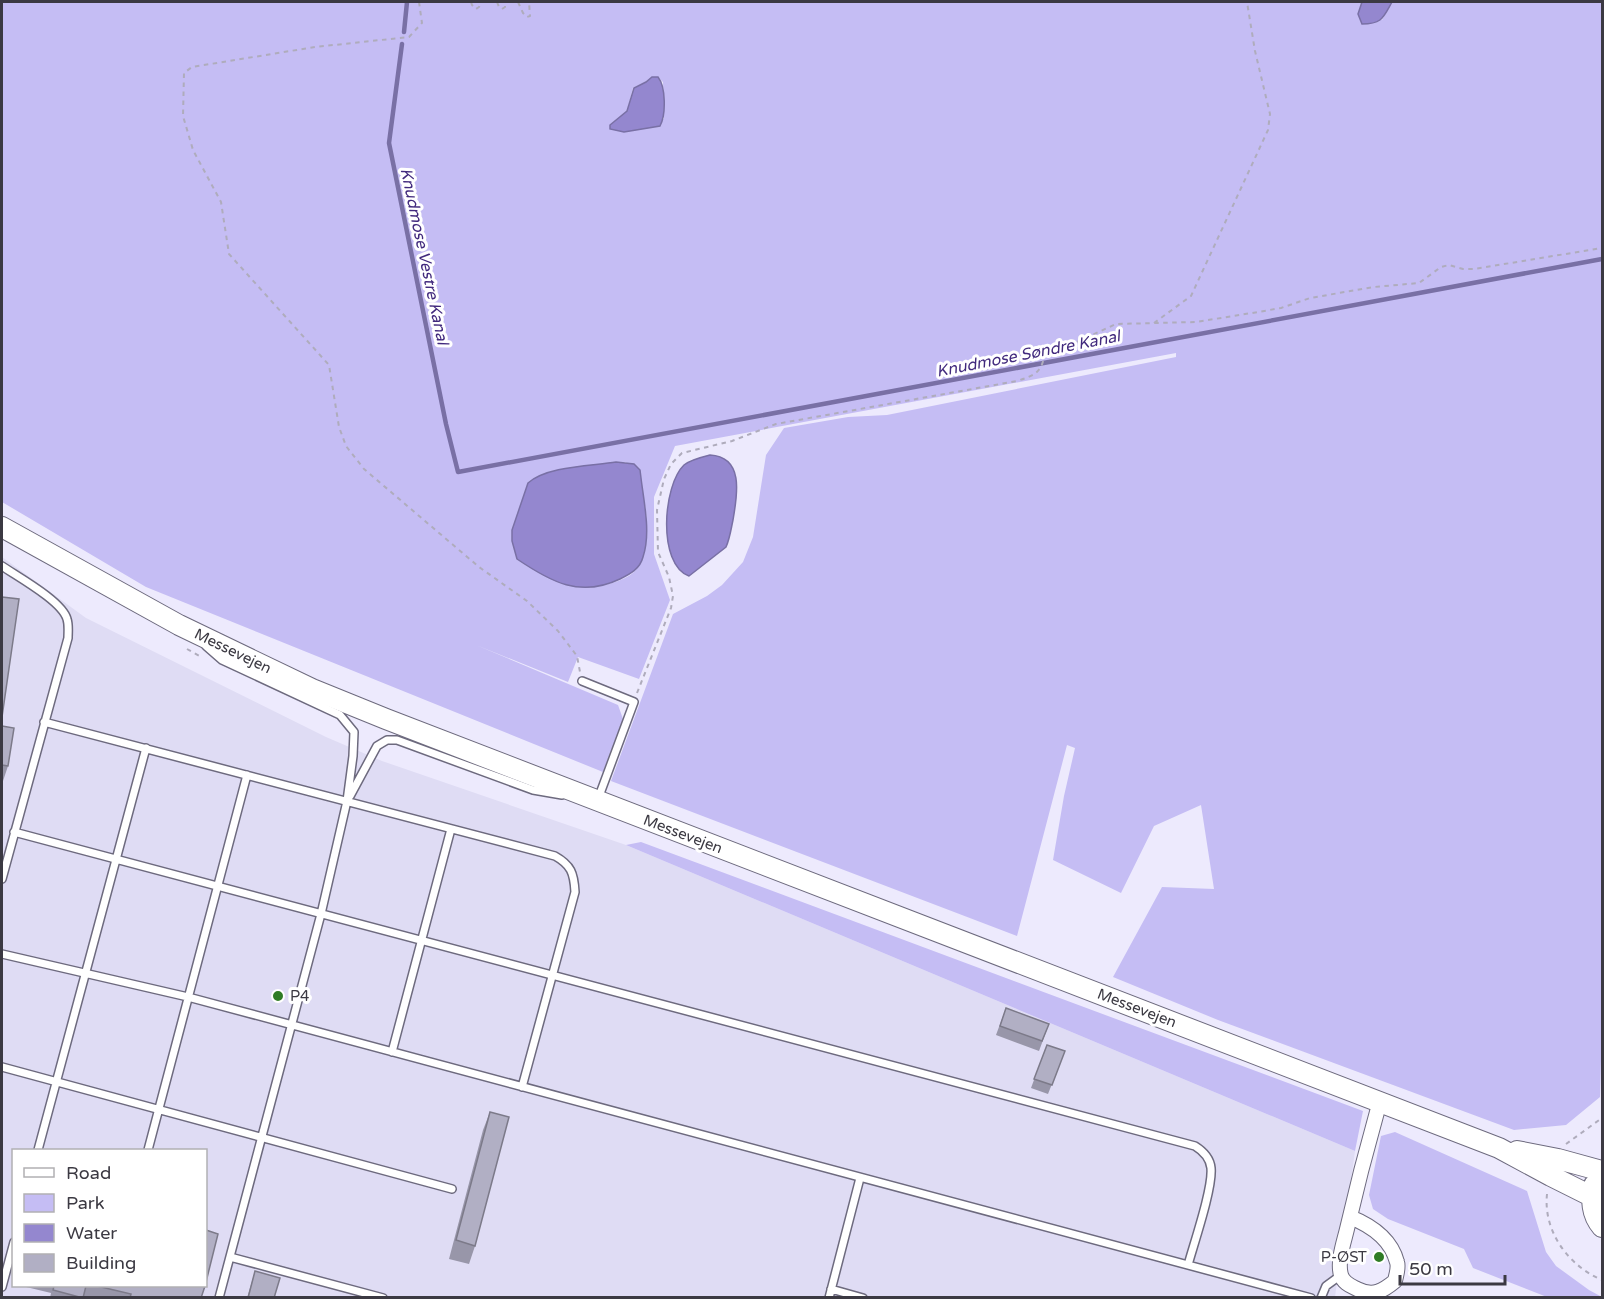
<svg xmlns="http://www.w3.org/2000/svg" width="1604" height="1299" viewBox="0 0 1604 1299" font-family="'Varela Round',sans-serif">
	<rect width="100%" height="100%" fill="#edeafd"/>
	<path fill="#dfdcf4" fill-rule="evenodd" d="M 2,557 L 86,618 L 326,737 L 382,761 L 626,845 L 1355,1151 L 1335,1297 L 2,1297 ZM 14,1150 L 206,1150 L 206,1286 L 14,1286 Z"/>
	<path fill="#c5bdf4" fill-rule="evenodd" d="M 2,2 L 1362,2 L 1358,14 L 1382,20 L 1392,2 L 1602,2 L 1602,1022 L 1600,1097 L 1566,1125 L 1514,1130 L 1218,1020 L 1113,977 L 1162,887 L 1214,889 L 1201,805 L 1154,826 L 1121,893 L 1053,860 L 1064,796 L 1075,748 L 1067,745 L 1017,936 L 611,781 L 673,614 L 707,596 L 722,585 L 743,562 L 753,537 L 766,455 L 784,428 L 848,417 L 887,415 L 1176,357 L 1176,353 L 675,446 L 654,497 L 654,554 L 670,600 L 639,679 L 578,657 L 568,682 L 476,645 L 618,705 L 623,719 L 603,772 L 146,587 L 2,502 ZM 652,77 L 658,77 L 663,82 L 664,119 L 610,125 L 627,111 L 633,88 L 646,82 ZM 616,462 L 626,462 C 632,475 639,488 644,501 C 649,518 648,559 634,572 C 623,582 604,585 590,588 L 512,530 L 528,483 L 551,472 Z
		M 641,842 L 1363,1111 L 1355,1151 L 626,845 Z
		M 1395,1132 L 1527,1191 L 1546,1252 L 1556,1266 L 1589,1290 L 1602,1297 L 1547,1297 L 1473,1268 L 1464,1249 L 1388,1219 L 1373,1209 L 1369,1195 L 1381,1136 Z"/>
	<path fill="#9487cf" stroke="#7970a5" stroke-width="1.5" d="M 1362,2 L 1392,2 C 1383,18 1382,24 1362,24 L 1358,14 Z
		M 652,77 L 658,77 C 666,87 666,115 660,126 L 624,132 L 610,129 L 610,125 L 627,111 L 634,88 L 646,82 Z
		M 710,455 C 745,457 737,496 733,520 C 731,529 730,538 726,547 L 689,576 C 657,564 663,485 684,465 C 690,460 702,457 710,455 Z
		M 616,462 L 634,464 L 640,470 L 641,478 C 644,503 651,533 643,557 C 640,569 630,574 620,579 C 580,598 551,582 517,559 L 512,541 L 512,530 L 528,483 C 547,466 591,466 616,462 Z"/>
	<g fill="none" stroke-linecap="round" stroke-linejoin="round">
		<path stroke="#7970a5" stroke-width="4.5" d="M 404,32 L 407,2
			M 402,44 L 389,143 L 446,424 L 458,472 L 1602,259"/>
		<defs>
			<path id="lane" d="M 2,566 C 18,577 62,601 67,619 C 69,625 68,632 68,638 L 2,879
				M 206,646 L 222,660 L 340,715 L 354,732 L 353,756 L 347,801 L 321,914 L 219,1298
				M 582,681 L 634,702 L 598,799
				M 44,722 L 555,856 C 571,865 574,873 575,892 L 522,1087
				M 350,796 L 377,746 L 387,740 L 397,740 L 533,790 L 562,795
				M 14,832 L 1195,1146 C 1203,1151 1210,1158 1211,1168 C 1213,1188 1194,1243 1188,1265
				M 2,954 L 188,997 L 1311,1298
				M 392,1052 L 451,829
				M 2,1067 L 452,1189
				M 38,1150 L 146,748
				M 148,1150 L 247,775
				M 230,1257 L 383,1298
				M 2,1287 L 14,1242
				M 831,1289 L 863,1298
				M 829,1298 L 860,1178
				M 1321,1298 L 1326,1286 L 1341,1275"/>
			<path id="street" d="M 1350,1217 C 1370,1225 1391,1239 1397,1262 C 1399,1268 1396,1275 1395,1281 C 1383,1291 1373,1297 1357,1289 C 1351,1286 1343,1283 1341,1275 C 1337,1261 1344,1242 1347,1229 C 1356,1190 1366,1151 1377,1112 L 1381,1103"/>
			<path id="secondary" d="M 2,527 L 179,625 L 312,689 L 386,719 L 1499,1148 L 1551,1176 L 1591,1196
				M 1517,1151 L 1558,1159 L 1602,1171
				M 1594,1185 C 1591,1200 1591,1214 1602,1227"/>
		</defs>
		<use href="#lane" stroke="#6d6a7e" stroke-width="10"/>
		<use href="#street" stroke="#6d6a7e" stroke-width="16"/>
		<use href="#secondary" stroke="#6d6a7e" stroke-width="22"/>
		<path stroke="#afacbc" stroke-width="2" stroke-dasharray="4.5 4.5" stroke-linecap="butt" d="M 419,2 L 422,23 L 409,37 L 315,47 L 192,67 L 184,73 L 183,116 L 193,150 L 221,202 L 229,254 L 329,365 L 339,427 L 346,446 L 364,469 L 479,567 L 527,601 L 558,631 L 577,656 L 580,672
			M 471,2 L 472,5 L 476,9 L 479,7 L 481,2
			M 497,2 L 499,7 L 502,9 L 505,7 L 505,2
			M 518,2 L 523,13 L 527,17 L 530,16 L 529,2
			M 1154,323 L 1191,296 L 1268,130 L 1270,114 L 1255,51 L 1247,2
			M 187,649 L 201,657
			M 637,693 L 671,608 L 673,596 L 669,577 L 658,552 L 657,510 L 664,479 L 671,464 L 682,453 L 732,441 L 776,424 L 1017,381 C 1032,376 1041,374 1044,357 L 1116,324 L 1196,322 L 1258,312 L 1281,308 L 1310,298 L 1374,287 L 1419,283 L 1441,267 L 1449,265 L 1463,269 L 1474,269 L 1602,248
			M 1566,1144 L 1602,1118
			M 1547,1194 C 1543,1232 1569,1266 1602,1280"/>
		<use href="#lane" stroke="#fff" stroke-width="7"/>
		<use href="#street" stroke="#fff" stroke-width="14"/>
		<use href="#secondary" stroke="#fff" stroke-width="20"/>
	</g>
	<path fill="#9896a9" d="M 2,726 L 8,766 L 2,784 Z
		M 1006,1008 L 1049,1024 L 1039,1051 L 996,1035 Z
		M 1047,1045 L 1065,1051 L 1048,1094 L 1031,1088 Z
		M 490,1112 L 475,1246 L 469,1264 L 449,1259 L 483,1130 Z
		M 255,1271 L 274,1298 L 247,1298 Z
		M 22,1286 L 205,1286 L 201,1298 L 50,1298 L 51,1293 Z"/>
	<path fill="#b1afc4" stroke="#7c7a89" stroke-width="1.5" d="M 2,597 L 19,599 L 2,717 Z
		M 2,726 L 14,728 L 8,766 L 2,765 Z
		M 1006,1008 L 1049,1024 L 1042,1041 L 1000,1026 Z
		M 1047,1045 L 1065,1051 L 1052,1085 L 1034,1079 Z
		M 490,1112 L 509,1117 L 475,1246 L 456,1240 Z
		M 206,1230 L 218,1234 L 206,1282 Z
		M 255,1271 L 280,1278 L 274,1298 L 248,1298 Z
		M 54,1286 L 86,1286 L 83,1298 L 53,1290 Z
		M 97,1286 L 205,1286 L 201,1298 L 130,1298 L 131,1294 Z"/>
	<g fill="#2f7c25" stroke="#fff" stroke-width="2">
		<circle cx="278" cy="996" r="6"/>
		<circle cx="1379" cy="1257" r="6"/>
	</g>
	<g text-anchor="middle" stroke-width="6" stroke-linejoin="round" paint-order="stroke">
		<g font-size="15" fill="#3b3942" stroke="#fff">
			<text transform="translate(233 651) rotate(26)" y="5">Messevejen</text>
			<text transform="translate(683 834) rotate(21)" y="5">Messevejen</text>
			<text transform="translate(1137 1008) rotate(21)" y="5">Messevejen</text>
		</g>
		<g font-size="15" fill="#3b3942" stroke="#fff" text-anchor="start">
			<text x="290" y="1001">P4</text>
			<text x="1367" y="1262" text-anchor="end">P-ØST</text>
		</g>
		<g font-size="16" font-style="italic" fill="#41297d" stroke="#fff">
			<text transform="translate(425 256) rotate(78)" y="6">Knudmose Vestre Kanal</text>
			<text transform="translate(1028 353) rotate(-11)" y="6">Knudmose Søndre Kanal</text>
		</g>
	</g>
	<rect width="1604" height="1299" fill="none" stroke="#3b3942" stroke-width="6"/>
	<rect x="12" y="1149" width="195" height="138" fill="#ffffff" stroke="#b1b0b3" stroke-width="1.5"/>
	<rect x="24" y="1168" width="30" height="9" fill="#ffffff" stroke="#b1b0b3" stroke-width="1.5"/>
	<text x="66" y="1179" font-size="18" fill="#3b3942">Road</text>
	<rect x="24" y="1194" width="30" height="18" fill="#c5bdf4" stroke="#b1b0b3" stroke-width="1.5"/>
	<text x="66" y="1209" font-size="18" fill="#3b3942">Park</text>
	<rect x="24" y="1224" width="30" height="18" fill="#9487cf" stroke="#b1b0b3" stroke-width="1.5"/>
	<text x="66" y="1239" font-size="18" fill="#3b3942">Water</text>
	<rect x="24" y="1254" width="30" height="18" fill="#b1afc4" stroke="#b1b0b3" stroke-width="1.5"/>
	<text x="66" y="1269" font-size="18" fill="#3b3942">Building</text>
	<path d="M1400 1275v9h105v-9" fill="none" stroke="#3b3942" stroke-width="3"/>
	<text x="1409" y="1275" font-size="18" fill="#3b3942" stroke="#ffffff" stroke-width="4.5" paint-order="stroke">50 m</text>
</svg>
